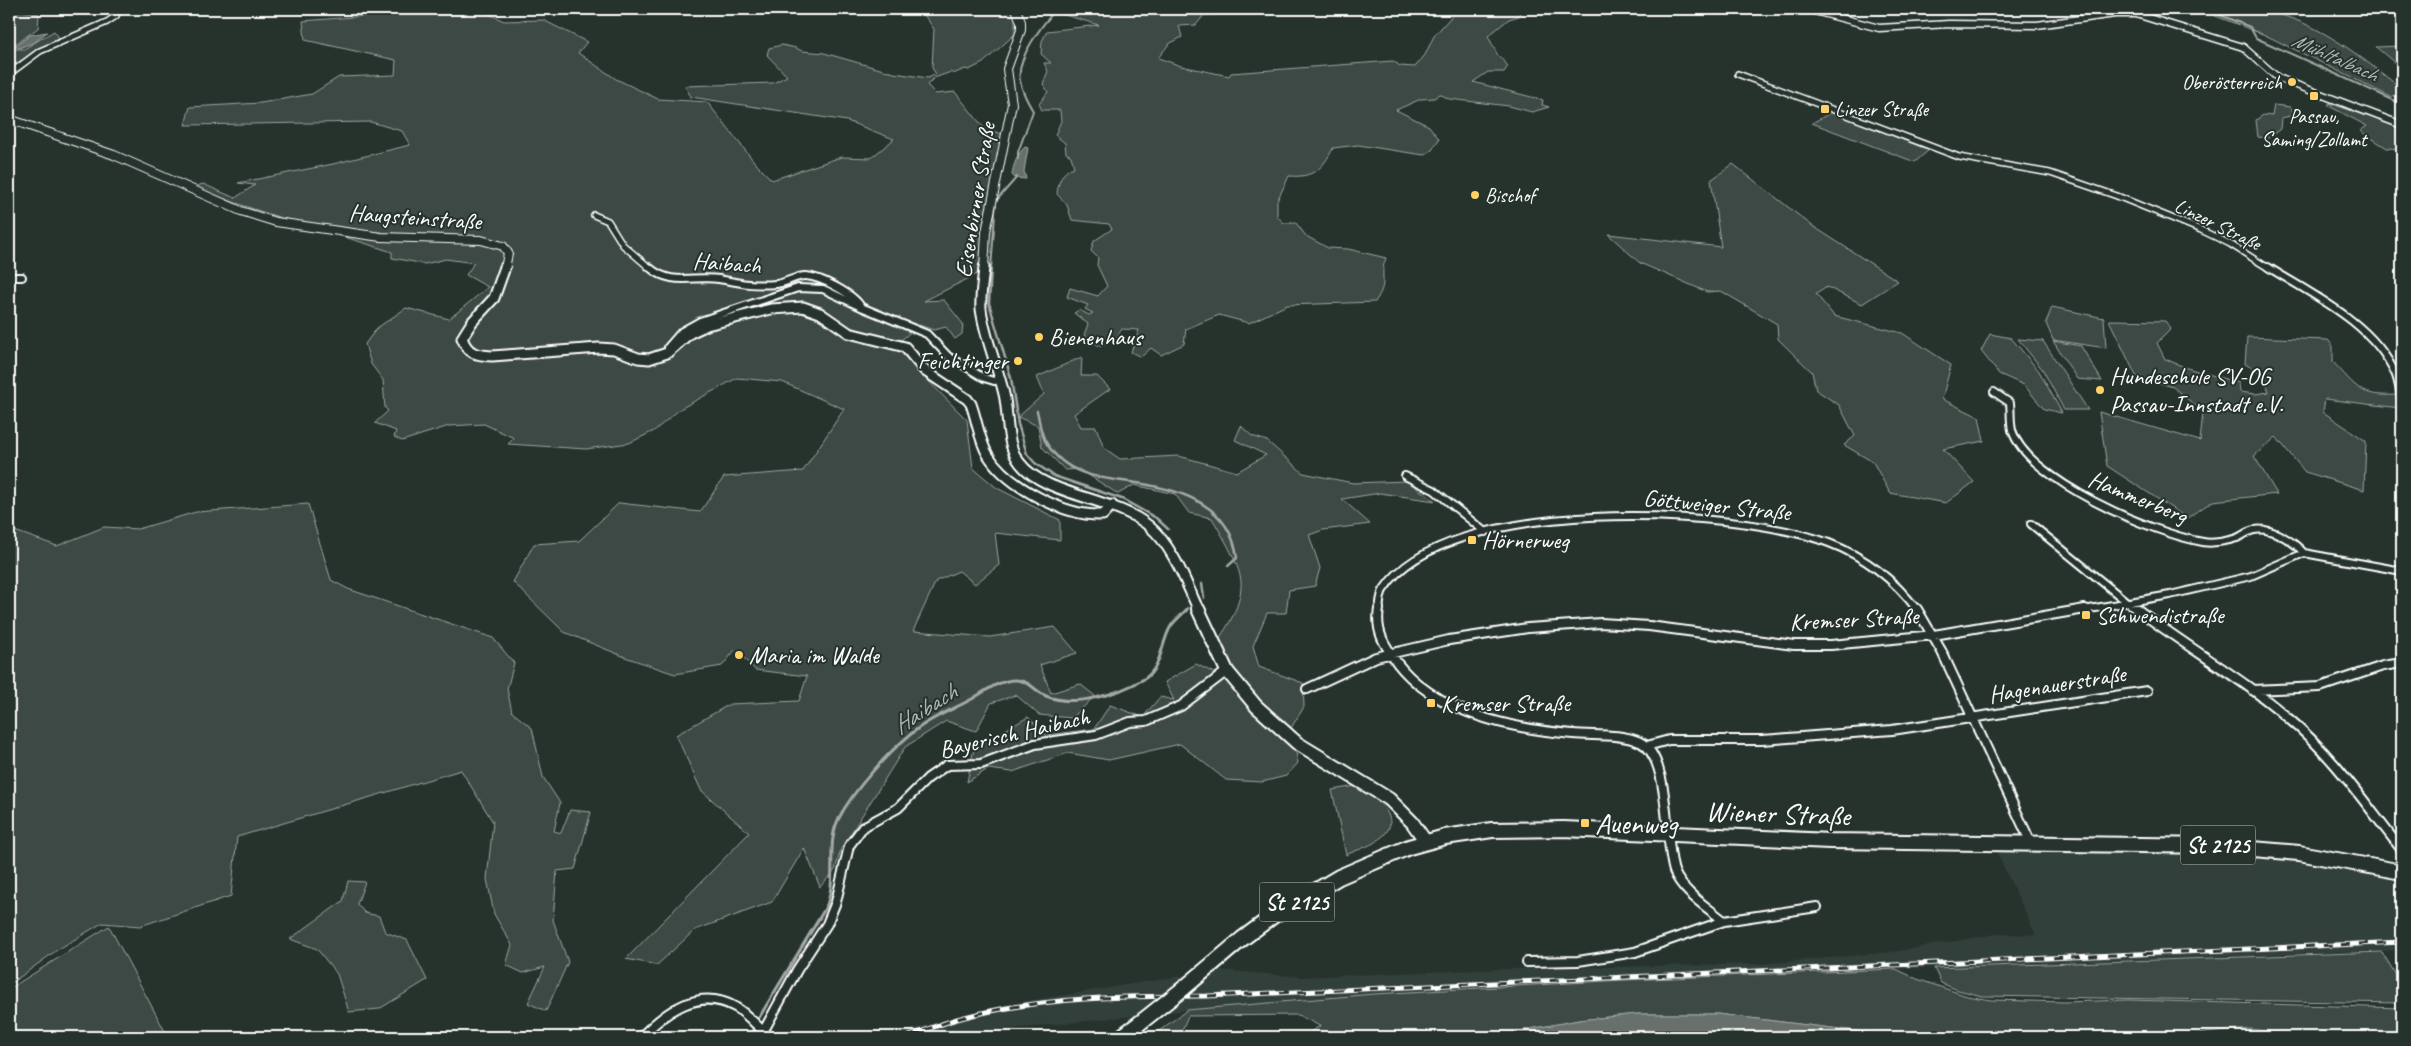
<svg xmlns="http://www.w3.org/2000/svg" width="2411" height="1046" viewBox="0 0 2411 1046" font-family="Caveat,sans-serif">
	<rect width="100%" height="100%" fill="#26332d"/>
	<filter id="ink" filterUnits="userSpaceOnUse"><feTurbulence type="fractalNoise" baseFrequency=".02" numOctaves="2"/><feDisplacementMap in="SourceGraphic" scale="10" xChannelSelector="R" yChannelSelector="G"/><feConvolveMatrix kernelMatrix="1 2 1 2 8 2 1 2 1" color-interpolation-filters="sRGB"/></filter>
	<g filter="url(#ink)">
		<path fill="#333f3a" d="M 1996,851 L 2216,851 L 2317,861 L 2402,878 L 2402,950 L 1896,969 L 1374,994 L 1187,1010 L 975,1033 L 960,1037 L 882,1037 L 1003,1005 L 1219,970 L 1301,977 L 1503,969 L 1761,964 L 1893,952 L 1996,934 L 2036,935 Z"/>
		<path fill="#3e4944" stroke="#9ea4a2" d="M 371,9 L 478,9 L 504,21 L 543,20 L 587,42 L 578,53 L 616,79 L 658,99 L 707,102 L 756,164 L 772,180 L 841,157 L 871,158 L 894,139 L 847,121 L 691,97 L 685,86 L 773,83 L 787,76 L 767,55 L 769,48 L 782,45 L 796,48 L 802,51 L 824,53 L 894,73 L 928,78 L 936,74 L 932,68 L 934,29 L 920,9 L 1012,9 L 1015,13 L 1015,34 L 983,63 L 969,70 L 965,69 L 953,74 L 951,72 L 934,78 L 927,85 L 936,94 L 955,92 L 984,128 L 1002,134 L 983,231 L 979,273 L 924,301 L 944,300 L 963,324 L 962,334 L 955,339 L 946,327 L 934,330 L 919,325 L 894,346 L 967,420 L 973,468 L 997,488 L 1060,520 L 1060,540 L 995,533 L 999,565 L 975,584 L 959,571 L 936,581 L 913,631 L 990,637 L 1055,627 L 1077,653 L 1040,665 L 1051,693 L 1080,684 L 1095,696 L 1072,718 L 1039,715 L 1016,695 L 991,703 L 976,731 L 946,721 L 905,747 L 841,849 L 835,870 L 820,887 L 804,848 L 772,902 L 695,930 L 657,965 L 626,959 L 749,833 L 701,790 L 676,735 L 730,704 L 799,701 L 807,676 L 755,670 L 736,649 L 722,666 L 675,674 L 625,657 L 564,632 L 513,582 L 534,544 L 579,541 L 619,503 L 700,512 L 724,477 L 803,471 L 844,409 L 782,382 L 737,378 L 680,409 L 654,431 L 629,443 L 586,449 L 508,444 L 514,438 L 484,424 L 449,426 L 402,441 L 394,437 L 396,431 L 375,423 L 388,411 L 385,408 L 383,380 L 371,364 L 365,344 L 377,328 L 406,308 L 449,319 L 488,287 L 466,275 L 474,263 L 446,259 L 425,264 L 392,258 L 392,252 C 326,230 259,214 194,187 L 203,184 L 235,198 L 255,185 L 238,183 L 333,164 L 410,145 L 402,131 L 371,122 L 185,125 L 190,107 L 261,103 L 312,94 L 339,77 L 395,75 L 396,60 L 305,40 L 303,21 L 365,16 Z
			M 1052,9 L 1222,9 L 1215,15 L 1204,15 L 1196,25 L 1179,26 L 1182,37 L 1169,44 L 1158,58 L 1181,66 L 1229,76 L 1231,73 L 1393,61 L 1400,66 L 1415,67 L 1425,55 L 1434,36 L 1457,10 L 1538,9 L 1520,12 L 1519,16 L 1509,19 L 1488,36 L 1497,54 L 1508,66 L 1504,72 L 1488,72 L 1473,82 L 1543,100 L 1542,105 L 1549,107 L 1532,112 L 1509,106 L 1449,99 L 1440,94 L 1434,98 L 1421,99 L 1396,110 L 1429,126 L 1439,139 L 1432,150 L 1424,155 L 1358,145 L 1333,148 C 1323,169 1313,178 1289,176 L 1277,201 L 1277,216 L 1284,223 L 1296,223 L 1306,236 L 1328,248 L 1348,249 L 1386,258 C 1378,278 1390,280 1375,302 L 1287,305 L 1249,323 L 1219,315 L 1186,329 L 1184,344 L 1161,355 L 1151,348 L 1141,357 L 1131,352 L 1139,330 L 1122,329 L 1115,339 L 1099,346 L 1084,335 L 1088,324 L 1074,313 L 1079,310 L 1089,315 L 1093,313 L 1085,309 L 1088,305 L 1067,297 L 1070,288 L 1098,296 L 1107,286 L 1097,265 L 1098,258 L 1091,251 L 1094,241 L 1112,229 L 1109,224 L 1072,220 L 1067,205 L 1057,194 C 1058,182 1062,171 1074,167 L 1071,156 L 1066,153 L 1065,143 L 1055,135 L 1061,121 L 1060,110 L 1042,110 L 1039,104 L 1048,92 L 1043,84 L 1048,71 L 1044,63 L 1051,63 L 1041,54 L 1042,41 L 1047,31 L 1099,25 L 1058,13 Z
			M 2197,9 C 2215,9 2234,7 2251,9 C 2311,15 2357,54 2402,89 L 2402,92 L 2391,97 L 2265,35 Z
			M 21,11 L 39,14 L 38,28 L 14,45 L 16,49 L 24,49 L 54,31 L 61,40 L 9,67 L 9,15 Z
			M 2402,46 L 2402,69 L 2376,47 Z
			M 2329,103 L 2402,128 L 2402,149 L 2387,148 L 2360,131 L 2367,126 L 2329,106 Z
			M 2274,105 L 2290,107 L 2295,115 L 2281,118 L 2280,129 L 2268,138 L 2258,137 L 2256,120 L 2263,115 L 2272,116 Z
			M 1832,112 L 1929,150 L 1915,162 L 1812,123 Z
			M 1733,164 L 1811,225 L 1898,281 L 1862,304 L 1827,287 L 1816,294 L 1834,316 L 1902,333 L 1951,365 L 1942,399 L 1979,417 L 1984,441 L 1943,449 L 1974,482 L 1946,503 L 1890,493 L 1873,462 L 1844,445 L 1855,436 L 1839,405 L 1816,390 L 1812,372 L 1778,339 L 1777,324 L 1721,291 L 1707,292 L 1640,263 L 1608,234 L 1721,247 L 1711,180 Z
			M 2052,307 L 2104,318 L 2106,348 L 2053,340 L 2046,323 Z
			M 2109,320 L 2165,321 L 2171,329 L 2157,343 L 2165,359 L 2187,368 L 2239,383 L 2240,392 L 2255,394 L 2269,392 L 2263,374 L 2245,364 L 2247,337 L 2328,340 L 2333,346 L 2333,362 C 2357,387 2359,397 2397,395 L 2400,408 L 2325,399 L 2323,412 L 2366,441 L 2364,490 L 2305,472 L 2276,437 L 2254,456 L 2277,494 L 2213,501 L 2187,518 L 2107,466 L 2099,412 L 2200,441 L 2203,412 L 2173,387 L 2136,376 Z
			M 1990,334 L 2011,338 L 2039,371 L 2062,413 L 2044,409 L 2024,385 L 1999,374 L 1981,351 Z
			M 2018,339 L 2043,341 L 2088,410 L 2064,410 L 2043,370 Z
			M 2053,341 L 2081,346 L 2102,381 L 2077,379 Z
			M 1082,357 L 1081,376 L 1097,376 L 1110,389 L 1074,414 L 1081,427 L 1096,427 L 1104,448 L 1120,459 L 1179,456 L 1237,472 L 1266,455 L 1235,440 L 1241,426 L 1252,436 L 1267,441 L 1303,473 L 1353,483 L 1407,481 L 1435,501 L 1380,493 L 1342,499 L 1370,524 L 1323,530 L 1309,535 L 1320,568 L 1315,586 L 1289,590 L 1286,613 L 1267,613 L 1253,646 L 1259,667 L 1303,683 L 1304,707 L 1291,728 L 1298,763 L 1286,776 L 1262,782 L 1226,780 L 1180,744 L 1109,760 L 1068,753 L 1012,772 L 988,769 L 967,782 L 974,748 L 1028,717 L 1046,735 L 1094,729 L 1110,705 L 1143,717 L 1160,697 L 1174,700 L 1165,682 L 1196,664 L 1216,674 L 1232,673 L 1218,640 C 1229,625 1240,606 1241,587 C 1243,568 1221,534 1212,518 L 1189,513 L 1175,494 L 1134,485 L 1118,494 L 1079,469 L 1065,470 L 1042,447 L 1038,426 L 1018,417 L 1044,394 L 1037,377 Z
			M 308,504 L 331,580 L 348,589 L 493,638 L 514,663 L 507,689 L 512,712 L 532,728 L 543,777 L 560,803 L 554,831 L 561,833 L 570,810 L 591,812 L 575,869 L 557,871 L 553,920 L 568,962 L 546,1011 L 528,1003 L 545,967 L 523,973 L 506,965 L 512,945 L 494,914 L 487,879 L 493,822 L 461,770 L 237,837 L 231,896 L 140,926 L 102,923 L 57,950 L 9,985 L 9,529 L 57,546 L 104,527 L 138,529 L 196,512 Z
			M 1356,786 C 1374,797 1408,819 1378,840 C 1369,847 1356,850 1346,855 L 1332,790 Z
			M 348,881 L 365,882 L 357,904 L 365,913 L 379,916 L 385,932 L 407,940 L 427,980 L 379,1009 L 349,1012 L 337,974 L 317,949 L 290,939 L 343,901 Z
			M 109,926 L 168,1037 L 9,1037 L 9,989 Z
			M 2382,952 L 2402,985 L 2402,1003 L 1982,996 L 1958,990 L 1941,983 L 1934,968 Z
			M 1896,969 L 1917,979 L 1967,996 L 1991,1000 L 2065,1002 L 2128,1000 L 2402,1008 L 2402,1037 L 2305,1037 L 2251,1029 L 2204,1033 L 2188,1037 L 2102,1037 L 2069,1034 L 2050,1037 L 2015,1034 L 2002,1037 L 1905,1037 L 1717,1014 L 1637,1014 L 1579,1020 L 1487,1037 L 1302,1037 L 1320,1026 L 1298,1015 L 1188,1016 L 1179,1037 L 1151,1037 L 1187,1010 L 1374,994 L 1623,980 Z"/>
		<path fill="#67706c" stroke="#a4a9a7" d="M 47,32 L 35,42 L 19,48 L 15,46 L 30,35 Z
			M 1025,147 L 1028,148 L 1024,171 L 1026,179 L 1015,178 L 1012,175 C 1013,165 1018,153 1025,147 Z
			M 1637,1014 L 1717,1014 L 1905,1037 L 1487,1037 L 1579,1020 Z"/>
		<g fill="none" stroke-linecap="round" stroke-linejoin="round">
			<path stroke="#a4a9a7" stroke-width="2" d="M 2205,9 L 2250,27 L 2256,38 L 2402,104
				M 1018,159 L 1018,152 L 1033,111 C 1017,84 1014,71 1031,43 C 1036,35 1042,25 1049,18 L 1051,12 L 1047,9
				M 991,269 L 996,201 L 1017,177"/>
			<path stroke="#a4a9a7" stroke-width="2.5" d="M 991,267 L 989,303 L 1011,378 L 1018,424 L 1027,454 L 1035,463 L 1054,476 L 1122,499 L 1156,518 L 1168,529
				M 1037,411 C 1040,422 1040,434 1047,444 C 1068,477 1102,478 1137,483 C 1183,490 1231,506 1237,558 L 1228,566
				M 1202,584 L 1204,598
				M 1186,611 L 1188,608"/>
			<path stroke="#a4a9a7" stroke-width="3" d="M 757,1021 L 826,907 C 838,879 825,845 839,818 C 854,789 890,750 916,730 C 932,717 954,709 972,699 C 985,691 1001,679 1017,680 C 1030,681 1036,692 1046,696 C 1075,708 1118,694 1144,679 C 1162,668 1161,642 1171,626 C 1175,620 1182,615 1187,609
				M 751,1037 L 754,1026"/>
			<defs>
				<path id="minor-far2" d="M 9,74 L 40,51 L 107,22 L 116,16 L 119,9
					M 1738,74 L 1959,157 L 2050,173 L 2117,196 L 2201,230 L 2230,244 L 2270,269
					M 594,215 L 608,221 L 623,245 L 651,269"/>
				<path id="minor-far1" d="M 649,267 C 672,287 693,275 719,279 C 740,283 754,286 776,284 C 786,283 796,276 805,276 C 820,276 855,295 861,307 L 927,334 L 948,356 L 984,378 L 994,381 L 1000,380
					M 2268,267 C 2312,295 2372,322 2395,373 C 2399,382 2400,393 2402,403
					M 9,277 L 22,277
					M 672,348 L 668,347 L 682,331 L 700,321 L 798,288 L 823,289 L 861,307
					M 1994,392 L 2010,403 C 2011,411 2010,422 2012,430 C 2027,480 2154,534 2203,542 C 2212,544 2228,541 2237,538 C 2242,536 2248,531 2254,530 C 2272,527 2293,541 2304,553 L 2402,571
					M 1405,476 L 1434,490 L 1485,532
					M 2031,524 L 2138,611
					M 1379,611 C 1380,604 1380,594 1384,589 C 1446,494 1734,507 1829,543 C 1866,557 1894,579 1918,611
					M 2078,611 L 2170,595 L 2251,576 L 2304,553"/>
				<path id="minor" d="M 1379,609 C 1375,632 1385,646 1398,664 C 1438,714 1512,729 1573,734 C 1594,736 1620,733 1640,742 C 1671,757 1664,841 1674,871 C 1682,892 1707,907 1724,921
					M 1917,609 L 1942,652 L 2031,843
					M 2137,609 C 2186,647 2241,677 2288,718 C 2333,755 2366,805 2402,850
					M 1307,689 L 1376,657 L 1449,640 L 1528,628 L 1601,623 L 1649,626 L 1794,645 L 1831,645 L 1934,635 L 2085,609
					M 2252,690 L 2320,687 L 2383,666 L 2402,663
					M 1647,746 L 1669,740 L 1762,740 L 1892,730 L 2147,691
					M 1527,962 L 1578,961 L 1635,952 L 1724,921 L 1817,907
					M 763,1032 L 797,970 L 827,924 L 836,902 L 849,846 L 863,827 L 898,808 L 928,778 L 947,765 L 981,764 L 1035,744 L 1096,735 L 1130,722 L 1146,721 L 1181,706 L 1227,671
					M 641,1037 C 666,1011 699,987 735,1007 C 748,1014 758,1028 770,1037"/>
				<path id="tertiary" d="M 1807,9 L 1879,28 L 1949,24 L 2037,25 L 2115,14 L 2136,14 L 2243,47 L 2278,78 L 2402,125"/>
				<path id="secondary-far2" d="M 9,119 L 114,155 L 241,211 L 276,222 L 381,237 L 481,240 L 503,246 L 508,253 L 505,269
					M 984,269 L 986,232 L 1012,104 L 1007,69 L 1021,30 L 1021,22 L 1016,9"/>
				<path id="secondary-far1" d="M 505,267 L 494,298 L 472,322 L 462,338 C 468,354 476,355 492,356 L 599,348 L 614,349 L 638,358 L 649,359 L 667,353 L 690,333 L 707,325 L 771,309 L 803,307 L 820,313 L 849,333 L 905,347 L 925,371 L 967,399 L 971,404 C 977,420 979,440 988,455 C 1008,487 1066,517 1103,515 L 1112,505
					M 984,267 C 983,281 980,296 981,309 C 985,339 997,364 1004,394 C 1009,415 1005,445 1020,463 C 1045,496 1114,497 1149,526 C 1173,546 1186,583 1199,611"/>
				<path id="secondary" d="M 1198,609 L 1227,671 L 1256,706 L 1297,743 L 1389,799 L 1412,822 L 1426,842"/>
				<path id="primary" d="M 1184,988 L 1242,939 L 1273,916 L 1339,877 L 1409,847 L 1445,837 L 1492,830 L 1564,829 L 1830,841 L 2218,846 L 2299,853 L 2402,872
					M 1121,1037 L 1141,1022"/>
			</defs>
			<use href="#minor-far2" stroke="#fff" stroke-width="8"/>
			<use href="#minor-far1" stroke="#fff" stroke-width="10"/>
			<use href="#minor" stroke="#fff" stroke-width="12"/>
			<use href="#tertiary" stroke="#fff" stroke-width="9"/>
			<use href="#secondary-far2" stroke="#fff" stroke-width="10"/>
			<use href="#secondary-far1" stroke="#fff" stroke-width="13"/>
			<use href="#secondary" stroke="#fff" stroke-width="16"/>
			<use href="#primary" stroke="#fff" stroke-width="18"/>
			<use href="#minor-far2" stroke="#26332d" stroke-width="5"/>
			<use href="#minor-far1" stroke="#26332d" stroke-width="6"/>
			<use href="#minor" stroke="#26332d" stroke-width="8"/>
			<use href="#tertiary" stroke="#26332d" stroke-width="6"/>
			<use href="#secondary-far2" stroke="#26332d" stroke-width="8"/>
			<use href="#secondary-far1" stroke="#26332d" stroke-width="9"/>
			<use href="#secondary" stroke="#26332d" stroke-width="12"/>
			<use href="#primary" stroke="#26332d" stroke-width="14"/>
			<defs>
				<path id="rail" d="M 907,1037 C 924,1031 940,1024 957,1019 C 1038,997 1124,996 1207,996 L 2402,942"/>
			</defs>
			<use href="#rail" stroke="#fff" stroke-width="5"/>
			<use href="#rail" stroke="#26332d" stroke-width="3" stroke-dasharray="9" stroke-linecap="butt"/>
			<defs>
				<path id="primary-bridge" d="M 1141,1022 L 1184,988"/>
			</defs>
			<use href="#primary-bridge" stroke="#fff" stroke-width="18" stroke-linecap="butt"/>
			<use href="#primary-bridge" stroke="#26332d" stroke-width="14"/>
		</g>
	</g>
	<g fill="#ffd166" stroke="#26332d" stroke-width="2">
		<circle cx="2292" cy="82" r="5"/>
		<rect x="2309" y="91" width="10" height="10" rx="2.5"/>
		<rect x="1820" y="104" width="10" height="10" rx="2.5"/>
		<circle cx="1475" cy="195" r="5"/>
		<circle cx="1039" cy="337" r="5"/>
		<circle cx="1018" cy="361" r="5"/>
		<circle cx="2100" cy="390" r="5"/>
		<rect x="1467" y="535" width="10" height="10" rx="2.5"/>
		<rect x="2081" y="610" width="10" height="10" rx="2.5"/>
		<circle cx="739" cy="655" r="5"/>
		<rect x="1426" y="698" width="10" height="10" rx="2.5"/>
		<rect x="1580" y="818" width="10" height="10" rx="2.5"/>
	</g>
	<g text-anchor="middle" stroke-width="4" stroke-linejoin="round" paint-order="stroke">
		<g font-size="20" fill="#fff" stroke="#26332d" text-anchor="start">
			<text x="2282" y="89" text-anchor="end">Oberösterreich</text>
			<text x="1835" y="116">Linzer Straße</text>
			<text x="2314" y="123" text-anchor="middle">Passau,<tspan x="2314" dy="23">Saming/Zollamt</tspan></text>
			<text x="1485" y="202">Bischof</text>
		</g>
		<g font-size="20" fill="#fff" stroke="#26332d">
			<text transform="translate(2218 224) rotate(26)" y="7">Linzer Straße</text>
		</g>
		<g font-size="21" font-style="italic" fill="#b3b8b6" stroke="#26332d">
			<text transform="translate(2335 57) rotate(24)" y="7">Mühltalbach</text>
		</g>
		<g fill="#26332d" stroke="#bec2c0" stroke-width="1">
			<rect x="2180.5" y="825.5" width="75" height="39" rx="4"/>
			<rect x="1259.5" y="882.5" width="75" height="39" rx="4"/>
		</g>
		<g font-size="22" font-weight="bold" fill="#fff">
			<text x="2218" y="853">St 2125</text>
			<text x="1297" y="910">St 2125</text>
		</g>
		<g font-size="24" fill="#fff" stroke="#26332d">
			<text transform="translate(975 200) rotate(-81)" y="8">Eisenbirner Straße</text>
			<text transform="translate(415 217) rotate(4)" y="8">Haugsteinstraße</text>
			<text transform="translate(727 263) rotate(4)" y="8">Haibach</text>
			<text transform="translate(2138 497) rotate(22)" y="8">Hammerberg</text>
			<text transform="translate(1717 505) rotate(6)" y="8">Göttweiger Straße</text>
			<text transform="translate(1854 619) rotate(-3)" y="8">Kremser Straße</text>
			<text transform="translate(2057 684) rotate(-9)" y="8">Hagenauerstraße</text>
			<text transform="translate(1014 733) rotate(-13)" y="8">Bayerisch Haibach</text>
		</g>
		<g font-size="24" fill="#fff" stroke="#26332d" text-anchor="start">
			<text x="1049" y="345">Bienenhaus</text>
			<text x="1008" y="369" text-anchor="end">Feichtinger</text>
			<text x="2110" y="384">Hundeschule SV-OG<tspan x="2110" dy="28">Passau-Innstadt e.V.</tspan></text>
			<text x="1482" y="548">Hörnerweg</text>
			<text x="2096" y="623">Schwendistraße</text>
			<text x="749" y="663">Maria im Walde</text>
			<text x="1441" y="711">Kremser Straße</text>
		</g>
		<g font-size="25" font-style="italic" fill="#b3b8b6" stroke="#26332d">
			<text transform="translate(924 708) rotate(-33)" y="9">Haibach</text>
		</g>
		<g font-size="29" fill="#fff" stroke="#26332d">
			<text transform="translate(1778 813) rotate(2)" y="10">Wiener Straße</text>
		</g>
		<g font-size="29" fill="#fff" stroke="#26332d" text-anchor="start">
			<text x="1595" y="833">Auenweg</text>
		</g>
	</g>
	<rect width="2411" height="1046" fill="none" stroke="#26332d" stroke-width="30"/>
	<rect x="15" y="15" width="2381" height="1016" fill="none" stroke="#fff" stroke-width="2" filter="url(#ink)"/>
</svg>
